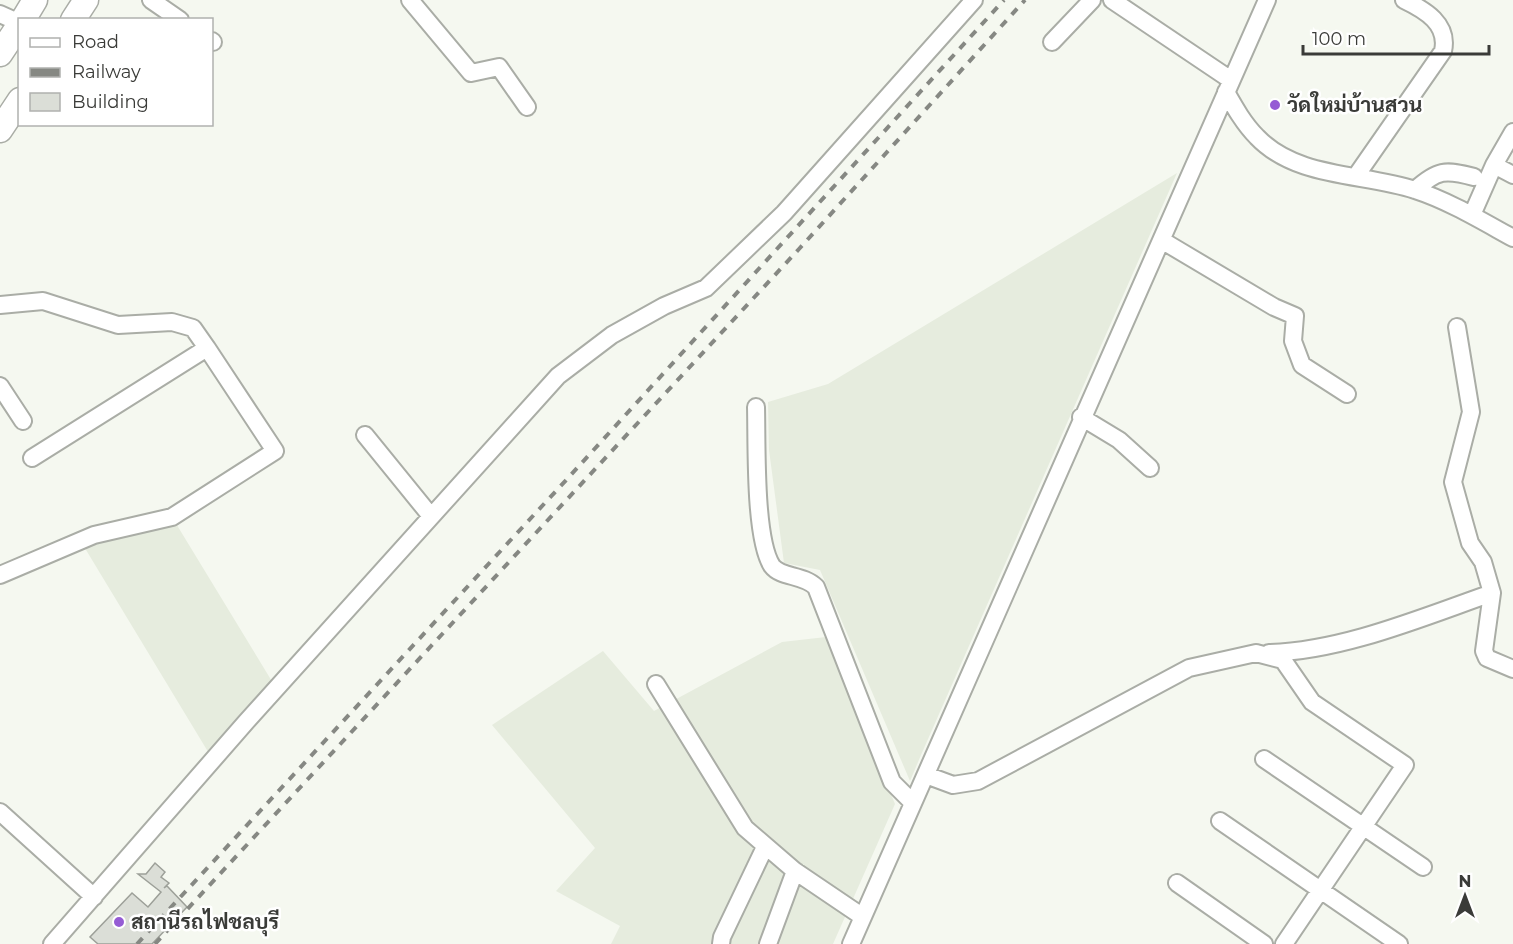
<svg xmlns="http://www.w3.org/2000/svg" width="1513" height="944" viewBox="0 0 1513 944" font-family="Montserrat,Sarabun,sans-serif">
	<rect width="100%" height="100%" fill="#f5f8f0"/>
	<path fill="#e6ecde" d="M 1177,173 L 921,755 L 910,781 L 820,570 L 784,563 L 769,450 L 768,402 L 828,384 Z
		M 172,517 L 276,688 L 213,760 L 80,540 Z
		M 826,637 L 895,804 L 833,944 L 611,944 L 620,926 L 556,891 L 595,848 L 492,725 L 603,651 L 654,711 L 782,642 Z"/>
	<path fill="#dbded7" stroke="#9da099" stroke-width="1.5" d="M 155,863 L 165,872 L 161,877 L 169,883 L 164,888 L 167,886 L 187,907 L 152,944 L 98,944 L 90,937 L 132,893 L 148,907 L 161,892 L 138,874 L 146,874 Z"/>
	<g fill="none" stroke-linecap="round" stroke-linejoin="round">
		<defs>
			<path id="minor" d="M 151,0 L 180,20
				M 410,0 L 471,73 L 499,67 L 527,107
				M 1112,0 L 1231,80
				M 0,14 L 20,23
				M 212,41 L 213,42
				M 1052,42 L 1092,0
				M 1226,92 C 1235,108 1244,124 1257,137 C 1297,179 1364,173 1415,190 C 1449,201 1482,221 1513,238
				M 1494,165 L 1513,175
				M 1356,176 L 1443,51 C 1449,24 1425,10 1404,0
				M 1415,190 C 1437,170 1445,169 1474,177
				M 1472,215 L 1494,165 L 1513,132
				M 1163,241 L 1274,307 L 1295,316 L 1293,341 L 1302,365 L 1347,394
				M 0,305 L 43,301 L 118,325 L 172,322 L 193,328 L 207,348 L 32,458
				M 0,386 L 23,421
				M 756,407 C 757,442 754,538 772,566 C 781,578 803,574 816,587 L 892,782 L 913,803
				M 1081,417 L 1119,440 L 1150,468
				M 365,435 L 430,515
				M 0,575 L 94,535 L 172,517 L 275,451 L 207,348
				M 1492,593 L 1484,651 L 1487,658 L 1513,669
				M 1269,653 C 1343,651 1423,617 1492,593 L 1483,562 L 1470,543 L 1453,482 L 1471,412 L 1457,327
				M 656,684 L 745,828 L 795,871 L 863,917
				M 1264,759 L 1423,867
				M 926,775 L 953,785 L 978,781 L 1189,668 L 1256,653 L 1283,660 L 1312,702 L 1405,765 L 1284,944
				M 0,812 L 94,897
				M 1220,821 L 1399,944
				M 1177,883 L 1264,944
				M 52,944 L 246,722 L 558,376 L 612,335 L 664,306 L 706,288 L 784,213 L 974,0
				M 721,944 L 722,937 L 765,847
				M 768,944 L 795,871
				M 851,944 L 1267,0"/>
			<path id="highway" d="M 23,20 L 35,0
				M 73,20 L 86,0
				M 0,54 L 20,24
				M 0,130 L 20,100"/>
		</defs>
		<use href="#minor" stroke="#aaada6" stroke-width="20"/>
		<use href="#highway" stroke="#aaada6" stroke-width="27"/>
		<use href="#minor" stroke="#fff" stroke-width="16"/>
		<use href="#highway" stroke="#fff" stroke-width="24"/>
		<path stroke="#868883" stroke-width="4" stroke-dasharray="8 8" stroke-linecap="butt" d="M 137,944 L 568,478 L 1004,0
			M 155,944 L 799,249 L 1025,0"/>
	</g>
	<g fill="#955cd4" stroke="#fff" stroke-width="2">
		<circle cx="1275" cy="105" r="6"/>
		<circle cx="119" cy="922" r="6"/>
	</g>
	<g text-anchor="middle" stroke-width="5" stroke-linejoin="round" paint-order="stroke">
		<g font-size="21" font-weight="bold" fill="#3a3b38" stroke="#fff" text-anchor="start">
			<text x="1287" y="112">วัดใหม่บ้านสวน</text>
			<text x="131" y="929">สถานีรถไฟชลบุรี</text>
		</g>
	</g>
	<rect x="18" y="18" width="195" height="108" fill="#ffffff" stroke="#b0b1af" stroke-width="1.5"/>
	<rect x="30" y="38" width="30" height="9" fill="#ffffff" stroke="#b0b1af" stroke-width="1.5"/>
	<text x="72" y="48" font-size="18" fill="#3a3b38">Road</text>
	<rect x="30" y="68" width="30" height="9" fill="#868883" stroke="#b0b1af" stroke-width="1.5"/>
	<text x="72" y="78" font-size="18" fill="#3a3b38">Railway</text>
	<rect x="30" y="93" width="30" height="18" fill="#dbded7" stroke="#b0b1af" stroke-width="1.5"/>
	<text x="72" y="108" font-size="18" fill="#3a3b38">Building</text>
	<g transform="translate(1465 896)" stroke="#ffffff" stroke-width="4.5" paint-order="stroke">
	<path d="M0-4.5L10 22L0 15L-10 22Z" fill="#3a3b38"/>
	<text y="-9" font-size="16" font-weight="bold" text-anchor="middle" fill="#3a3b38">N</text>
	</g>
	<path d="M1303 45v9h186v-9" fill="none" stroke="#3a3b38" stroke-width="3"/>
	<text x="1312" y="45" font-size="18" fill="#3a3b38" stroke="#ffffff" stroke-width="4.5" paint-order="stroke">100 m</text>
</svg>
